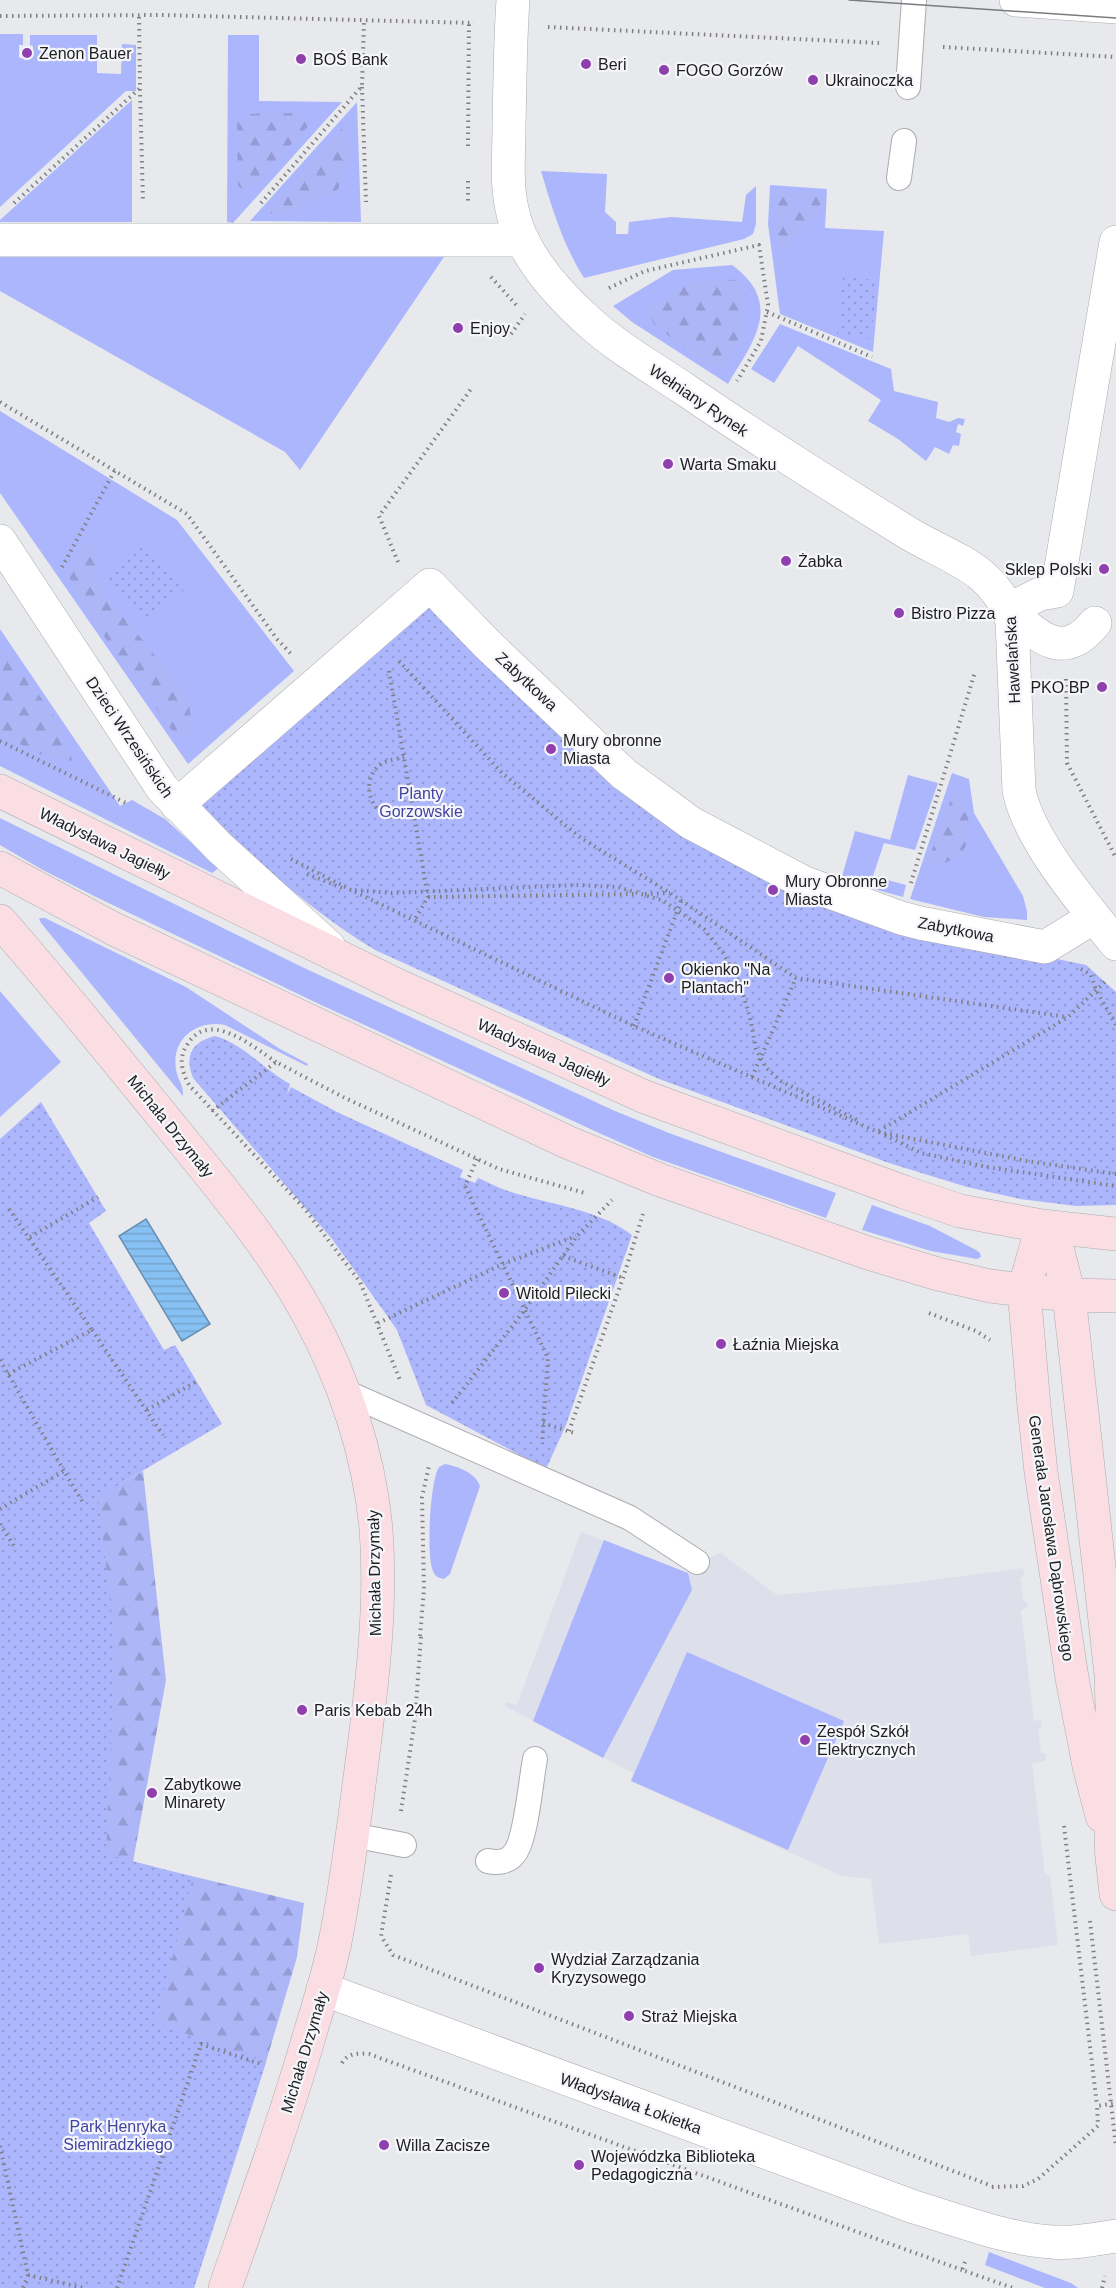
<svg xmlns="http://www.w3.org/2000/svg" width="1116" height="2288" viewBox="0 0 1116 2288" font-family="Arial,sans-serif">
	<defs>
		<pattern id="forest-firs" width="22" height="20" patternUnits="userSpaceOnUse" patternTransform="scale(1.5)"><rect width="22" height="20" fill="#adb6f7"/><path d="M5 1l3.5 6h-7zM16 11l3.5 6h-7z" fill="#949cd3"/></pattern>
		<pattern id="park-dots" width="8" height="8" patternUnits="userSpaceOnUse" patternTransform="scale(1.5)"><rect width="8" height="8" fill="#acb6fd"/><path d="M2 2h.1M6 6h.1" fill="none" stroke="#949cd8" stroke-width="1.8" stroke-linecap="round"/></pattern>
		<pattern id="water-rules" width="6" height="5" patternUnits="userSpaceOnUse" patternTransform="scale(1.5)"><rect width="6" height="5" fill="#87c0f2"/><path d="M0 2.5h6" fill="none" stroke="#74a5cf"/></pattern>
	</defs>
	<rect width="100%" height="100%" fill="#e8e9ed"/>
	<path fill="#dddfea" d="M 581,1532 L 688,1573 L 697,1562 L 721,1553 L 777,1595 L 910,1583 L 1023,1568 L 1024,1576 L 1020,1578 L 1023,1601 L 1027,1602 L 1028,1608 L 1021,1610 L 1034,1721 L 1041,1720 L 1042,1728 L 1038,1729 L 1041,1753 L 1045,1753 L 1046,1761 L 1032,1763 L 1045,1875 L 1050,1875 L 1058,1945 L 971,1956 L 968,1934 L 879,1944 L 871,1879 L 842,1876 L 631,1781 L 633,1773 L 505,1706 L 506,1702 L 517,1705 Z"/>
	<path fill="#acb6fd" d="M 0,34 L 23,34 L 23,45 L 19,45 L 19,58 L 33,57 L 33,46 L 30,45 L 30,35 L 97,35 L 97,73 L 121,74 L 122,44 L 136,45 L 136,91 L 126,91 L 0,207 Z
		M 228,35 L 259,35 L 259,101 L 342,102 L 233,223 L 227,222 Z
		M 132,100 L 132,222 L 0,222 L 0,220 Z
		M 357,102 L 361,222 L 250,221 Z
		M 541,171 L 607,174 L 605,212 L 616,222 L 616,234 L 628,234 L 629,222 L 671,217 L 742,222 L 746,195 L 756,186 L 756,224 L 753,234 L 744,239 L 584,278 C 563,245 552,208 541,171 Z
		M 770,185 L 827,189 L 825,228 L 884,231 L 873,352 L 780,314 L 768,224 Z
		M 0,246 L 450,248 L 300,470 L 285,452 L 0,291 Z
		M 732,265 C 784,303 754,341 728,384 L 632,322 L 613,306 L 673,270 Z
		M 780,324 L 891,369 L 894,391 L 938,402 L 936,418 L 949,422 L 958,418 L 965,419 L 963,426 L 958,424 L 956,432 L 961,434 L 959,446 L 953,445 L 949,454 L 935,447 L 926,461 L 898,439 L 868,421 L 881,400 L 798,346 L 774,383 L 751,369 Z
		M 0,411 L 177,520 L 294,671 L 188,764 L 0,493 Z
		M 0,629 L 120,806 L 132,800 L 165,819 L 219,868 L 212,873 L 0,766 Z
		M 952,773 L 969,779 L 974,813 L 1023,896 L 1027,911 L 1027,920 L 984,917 L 910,899 Z
		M 908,775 L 938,783 L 915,850 L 884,843 L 873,876 L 906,885 L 903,897 L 841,880 L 855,831 L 890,840 Z
		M 0,818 L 302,967 L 615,1111 L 669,1133 L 836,1193 L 826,1218 L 653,1157 L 599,1133 L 319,1004 L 94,896 L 41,869 L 0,845 Z
		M 39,918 L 45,918 L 186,987 L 280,1049 L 308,1064 L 307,1066 L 225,1025 C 197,1019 171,1039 176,1069 C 177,1079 184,1085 183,1096 L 41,923 Z
		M 0,991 L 61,1062 L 0,1117 Z
		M 872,1205 L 930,1226 L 976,1250 L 980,1253 L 981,1257 L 977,1259 L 931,1251 L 862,1230 Z
		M 445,1464 C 457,1466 476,1473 480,1486 L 450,1574 L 444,1579 C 439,1578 435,1577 433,1571 C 426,1556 430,1481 439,1467 Z
		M 604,1540 L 688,1573 L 692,1590 L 603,1758 L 533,1721 Z
		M 687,1652 L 844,1721 L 788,1850 L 631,1781 Z
		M 989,2252 L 1071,2283 L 1078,2288 L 1045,2288 L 985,2265 Z"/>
	<path fill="url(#forest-firs)" d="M 299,113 L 310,124 L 247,192 L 238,186 L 237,122 L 247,114 Z
		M 348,122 L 349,163 L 340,168 L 339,188 L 328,198 L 315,196 L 296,215 L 264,213 Z
		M 775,191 L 824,194 L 815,218 L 790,239 L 782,253 L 776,235 Z
		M 711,279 L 736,280 L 746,295 L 738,341 L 723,368 L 706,365 L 654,324 L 648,309 L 688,284 Z
		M 94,544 L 100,588 L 188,696 L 193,734 L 176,736 L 83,607 L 67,572 L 83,546 Z
		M 0,650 L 9,654 L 56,718 L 73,762 L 39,754 L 0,734 Z
		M 961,791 C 967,810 977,839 959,855 C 952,861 940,864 932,867 L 927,863 L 953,794 Z
		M 143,1471 L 166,1680 L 133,1862 L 304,1903 L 297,1957 L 266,2062 L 194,2288 L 0,2288 L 0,1633 L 98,1496 Z"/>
	<path fill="url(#park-dots)" d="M 843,277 L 877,280 L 871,339 L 837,335 Z
		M 144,545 L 184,590 L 146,623 L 107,578 Z
		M 424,598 L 622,792 L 883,922 L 1086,965 L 1116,992 L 1116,1205 L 1076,1206 L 1020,1199 L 967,1187 L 889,1163 L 659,1079 L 375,950 C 309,910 251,856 196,803 Z
		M 215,1036 C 244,1044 264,1070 290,1084 L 287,1094 L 291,1087 L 337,1112 L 463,1170 L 460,1177 L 475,1183 L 478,1178 C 488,1182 498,1188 508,1191 C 550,1205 596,1208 632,1235 L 566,1425 L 546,1469 L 426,1405 L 397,1330 L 383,1310 L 332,1239 L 193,1078 C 184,1055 192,1042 215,1036 Z
		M 41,1102 L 106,1211 L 89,1223 L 164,1350 L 175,1345 L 222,1424 L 98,1497 L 115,1642 L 106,1854 L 193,1877 L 156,2023 L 266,2062 L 194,2288 L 0,2288 L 0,1139 Z"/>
	<path fill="url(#water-rules)" stroke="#688fb3" stroke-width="1.5" d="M 146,1219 L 210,1324 L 182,1341 L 119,1236 Z"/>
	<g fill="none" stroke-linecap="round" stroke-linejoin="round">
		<defs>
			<path id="service" d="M 908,87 L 914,0
				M 899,178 L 904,141
				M 343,1391 L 630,1518 L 697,1562
				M 352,1835 L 404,1845
				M 488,1861 C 497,1863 508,1862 514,1854 C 526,1841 531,1779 535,1759"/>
			<path id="pedestrian" d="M 1016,0 L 1116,7
				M 1095,623 C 1062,663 1038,636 1008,610 L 1040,594 L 1057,591 L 1116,242"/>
			<path id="minor" d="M 513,0 C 510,42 510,85 509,127 C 509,153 506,183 512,209 C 520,252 555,291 587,320 C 615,346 651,367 683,388 C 757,439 832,486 908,533 C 951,559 994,567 1012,621 L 1019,790 C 1028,839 1084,904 1116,944
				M 0,240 L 523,240
				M 0,541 L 162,788 L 219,847 L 329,947
				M 177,805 L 430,585 L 487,644 L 624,774 L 691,823 L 805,883 L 901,918 L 920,923 L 1045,947 L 1094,917
				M 323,1989 L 914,2207 C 958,2220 1006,2239 1052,2242 C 1072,2244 1096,2239 1116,2236"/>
			<path id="secondary" d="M 0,791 L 399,986 L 645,1097 L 904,1192 L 960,1211 L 1042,1226 L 1116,1234
				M 0,868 L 114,929 L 567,1142 L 660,1180 L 868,1253 L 938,1274 L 990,1286 L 1024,1290 L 1069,1295 L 1116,1296
				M 0,921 C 57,986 110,1052 165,1119 C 215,1181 269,1243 308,1314 C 344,1379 369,1454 376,1529 C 382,1607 372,1685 362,1762 C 354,1822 347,1883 335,1942 C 329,1971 320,2001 311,2030 C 286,2117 255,2202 225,2288
				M 1042,1226 L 1024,1290 L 1034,1406 L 1041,1472 L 1072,1678 L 1089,1766 L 1102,1816
				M 1052,1228 L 1069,1295 L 1111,1675 L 1114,1769 L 1111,1848 L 1116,1894"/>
		</defs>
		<use href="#service" stroke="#abacaf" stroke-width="26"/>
		<use href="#pedestrian" stroke="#abacaf" stroke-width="34"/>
		<use href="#minor" stroke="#abacaf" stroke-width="34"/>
		<use href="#secondary" stroke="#abacaf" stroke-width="34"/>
		<path stroke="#7f7f81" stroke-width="4" stroke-dasharray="1.5 4.5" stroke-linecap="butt" d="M 0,16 L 161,15 L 474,23
			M 548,27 L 879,43
			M 943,47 L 1116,57
			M 362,87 L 366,202
			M 140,89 L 143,202
			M 468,146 L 469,22
			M 468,181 L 468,203
			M 14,203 L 140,88 L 139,15
			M 261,203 L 362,86 L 364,21
			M 491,277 L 518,307
			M 609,288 L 645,271 L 759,245 L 768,305 L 761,341 L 737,381
			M 767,312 L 872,357
			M 511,334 L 525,314
			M 0,402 L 187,514 L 277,639 L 293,656
			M 398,562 L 379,516 L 471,389
			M 62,567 L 115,470
			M 399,661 L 502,773 L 581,838 L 670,893 L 796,978 L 1068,1017
			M 389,671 L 428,897 L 414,921
			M 1066,679 L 1067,763 L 1116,858
			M 0,741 L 126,803
			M 404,757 C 397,759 387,760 381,764 C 361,778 368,810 390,817 C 397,819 407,816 414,815
			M 291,859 L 349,889 L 634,1026 L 878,1132 L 1027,1161 L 1116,1174
			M 307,874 L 342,888
			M 911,883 L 975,672
			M 355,890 L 392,893 L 576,885 L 618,887 L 664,901 L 704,929 L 723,953 L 739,982 L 750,1017 L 756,1049 L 766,1068 L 781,1081 L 857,1120
			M 645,894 L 670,893
			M 428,897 L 634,894
			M 1081,969 L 1091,975 L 1096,990 L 1116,1025
			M 634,1026 L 681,901
			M 276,1062 C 253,1047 209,1008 187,1045 C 178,1058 182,1072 189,1085 L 304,1208 L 360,1282 L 400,1380
			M 752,1077 L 796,978
			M 212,1111 L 276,1062 L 343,1097 L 499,1169 L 585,1193
			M 879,1131 L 1068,1017 L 1107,980
			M 885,1135 L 921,1153 L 987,1167 L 1116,1186
			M 477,1159 L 465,1186 L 548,1358 L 542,1444
			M 30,1237 L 98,1197
			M 563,1256 L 623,1278
			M 929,1313 L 976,1331 L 990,1340
			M 378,1323 L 503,1264 L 576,1236
			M 92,1330 L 163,1435
			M 0,1360 L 64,1471
			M 8,1374 L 92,1330 L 9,1209
			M 452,1403 L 524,1311 L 577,1236 L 612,1200
			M 147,1410 L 197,1381
			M 543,1423 L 574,1433
			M 569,1431 L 623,1278 L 643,1214
			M 0,1509 L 64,1471 L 84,1504
			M 0,1524 L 14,1546
			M 420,1636 L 424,1589 L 422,1497 L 429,1466
			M 401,1811 L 415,1719 L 421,1636
			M 1064,1826 L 1097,2106
			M 391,1875 L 381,1936 L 393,1955 L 992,2186
			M 1090,1921 L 1116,2147
			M 342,2063 C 348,2053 358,2053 369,2054 L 962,2270
			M 0,2146 L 28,2275 L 23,2288
			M 992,2187 L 1023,2186 L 1038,2179 L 1098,2126 L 1097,2106 L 1116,2103
			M 965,2262 L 962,2270 L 1013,2288
			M 28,2275 L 84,2288
			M 117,2288 L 201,2044 L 261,2064
			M 1102,2288 L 1105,2276"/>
		<use href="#service" stroke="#fff" stroke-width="24"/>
		<use href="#pedestrian" stroke="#fff" stroke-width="33"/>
		<use href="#minor" stroke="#fff" stroke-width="33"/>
		<use href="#secondary" stroke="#fadee3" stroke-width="33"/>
		<path stroke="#7b7c7e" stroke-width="1.5" d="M 849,0 L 1116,18"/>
	</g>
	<g fill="#903fae" stroke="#f5f6fa" stroke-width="2">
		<circle cx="27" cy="53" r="6"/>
		<circle cx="301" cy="59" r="6"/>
		<circle cx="586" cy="64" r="6"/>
		<circle cx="664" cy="70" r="6"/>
		<circle cx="813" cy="80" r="6"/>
		<circle cx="458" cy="328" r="6"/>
		<circle cx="668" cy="464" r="6"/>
		<circle cx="786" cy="561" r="6"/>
		<circle cx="1104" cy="569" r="6"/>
		<circle cx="899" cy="613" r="6"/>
		<circle cx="1102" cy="687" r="6"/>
		<circle cx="551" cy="749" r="6"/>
		<circle cx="773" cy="890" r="6"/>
		<circle cx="669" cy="978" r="6"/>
		<circle cx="504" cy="1293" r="6"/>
		<circle cx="721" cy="1344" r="6"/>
		<circle cx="302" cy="1710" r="6"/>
		<circle cx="805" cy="1740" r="6"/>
		<circle cx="152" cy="1793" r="6"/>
		<circle cx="539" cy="1968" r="6"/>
		<circle cx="629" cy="2016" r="6"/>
		<circle cx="384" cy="2145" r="6"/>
		<circle cx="579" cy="2165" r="6"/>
	</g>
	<g text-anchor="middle" stroke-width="4.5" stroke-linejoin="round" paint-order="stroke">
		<g font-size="16" fill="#1e1e1f" stroke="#f5f6fa" text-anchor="start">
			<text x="39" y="59">Zenon Bauer</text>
			<text x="313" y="65">BOŚ Bank</text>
			<text x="598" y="70">Beri</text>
			<text x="676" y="76">FOGO Gorzów</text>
			<text x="825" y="86">Ukrainoczka</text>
			<text x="470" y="334">Enjoy</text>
			<text x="680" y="470">Warta Smaku</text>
			<text x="798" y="567">Żabka</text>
			<text x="1092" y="575" text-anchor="end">Sklep Polski</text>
			<text x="911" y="619">Bistro Pizza</text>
			<text x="1090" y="693" text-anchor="end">PKO BP</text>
			<text x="563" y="746">Mury obronne<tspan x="563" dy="18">Miasta</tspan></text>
			<text x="785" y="887">Mury Obronne<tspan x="785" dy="18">Miasta</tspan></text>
			<text x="681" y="975">Okienko "Na<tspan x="681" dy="18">Plantach"</tspan></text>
			<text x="516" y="1299">Witold Pilecki</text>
			<text x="733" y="1350">Łaźnia Miejska</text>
			<text x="314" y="1716">Paris Kebab 24h</text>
			<text x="817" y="1737">Zespół Szkół<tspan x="817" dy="18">Elektrycznych</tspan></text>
			<text x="164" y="1790">Zabytkowe<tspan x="164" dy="18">Minarety</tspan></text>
			<text x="551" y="1965">Wydział Zarządzania<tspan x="551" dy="18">Kryzysowego</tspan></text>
			<text x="641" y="2022">Straż Miejska</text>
			<text x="396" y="2151">Willa Zacisze</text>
			<text x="591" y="2162">Wojewódzka Biblioteka<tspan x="591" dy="18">Pedagogiczna</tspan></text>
		</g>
		<g font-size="16" fill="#1e1e1f" stroke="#f5f6fa">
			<text transform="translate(699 400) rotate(34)" y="6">Wełniany Rynek</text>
			<text transform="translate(1012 660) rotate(-93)" y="6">Hawelańska</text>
			<text transform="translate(527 681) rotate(43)" y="6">Zabytkowa</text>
			<text transform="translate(130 737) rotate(56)" y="6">Dzieci Wrzesińskich</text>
			<text transform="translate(105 843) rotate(26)" y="6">Władysława Jagiełły</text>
			<text transform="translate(956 929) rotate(11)" y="6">Zabytkowa</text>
			<text transform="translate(544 1052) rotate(24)" y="6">Władysława Jagiełły</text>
			<text transform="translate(171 1126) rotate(51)" y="6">Michała Drzymały</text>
			<text transform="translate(1052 1538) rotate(82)" y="6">Generała Jarosława Dąbrowskiego</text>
			<text transform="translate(374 1573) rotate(-91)" y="6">Michała Drzymały</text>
			<text transform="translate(304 2052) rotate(-73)" y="6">Michała Drzymały</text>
			<text transform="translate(631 2103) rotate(20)" y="6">Władysława Łokietka</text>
		</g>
		<g font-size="16" fill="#4344a0" stroke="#f5f6fa">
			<text x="421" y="799">Planty<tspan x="421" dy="18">Gorzowskie</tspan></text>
			<text x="118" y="2132">Park Henryka<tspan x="118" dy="18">Siemiradzkiego</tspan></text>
		</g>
	</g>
</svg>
